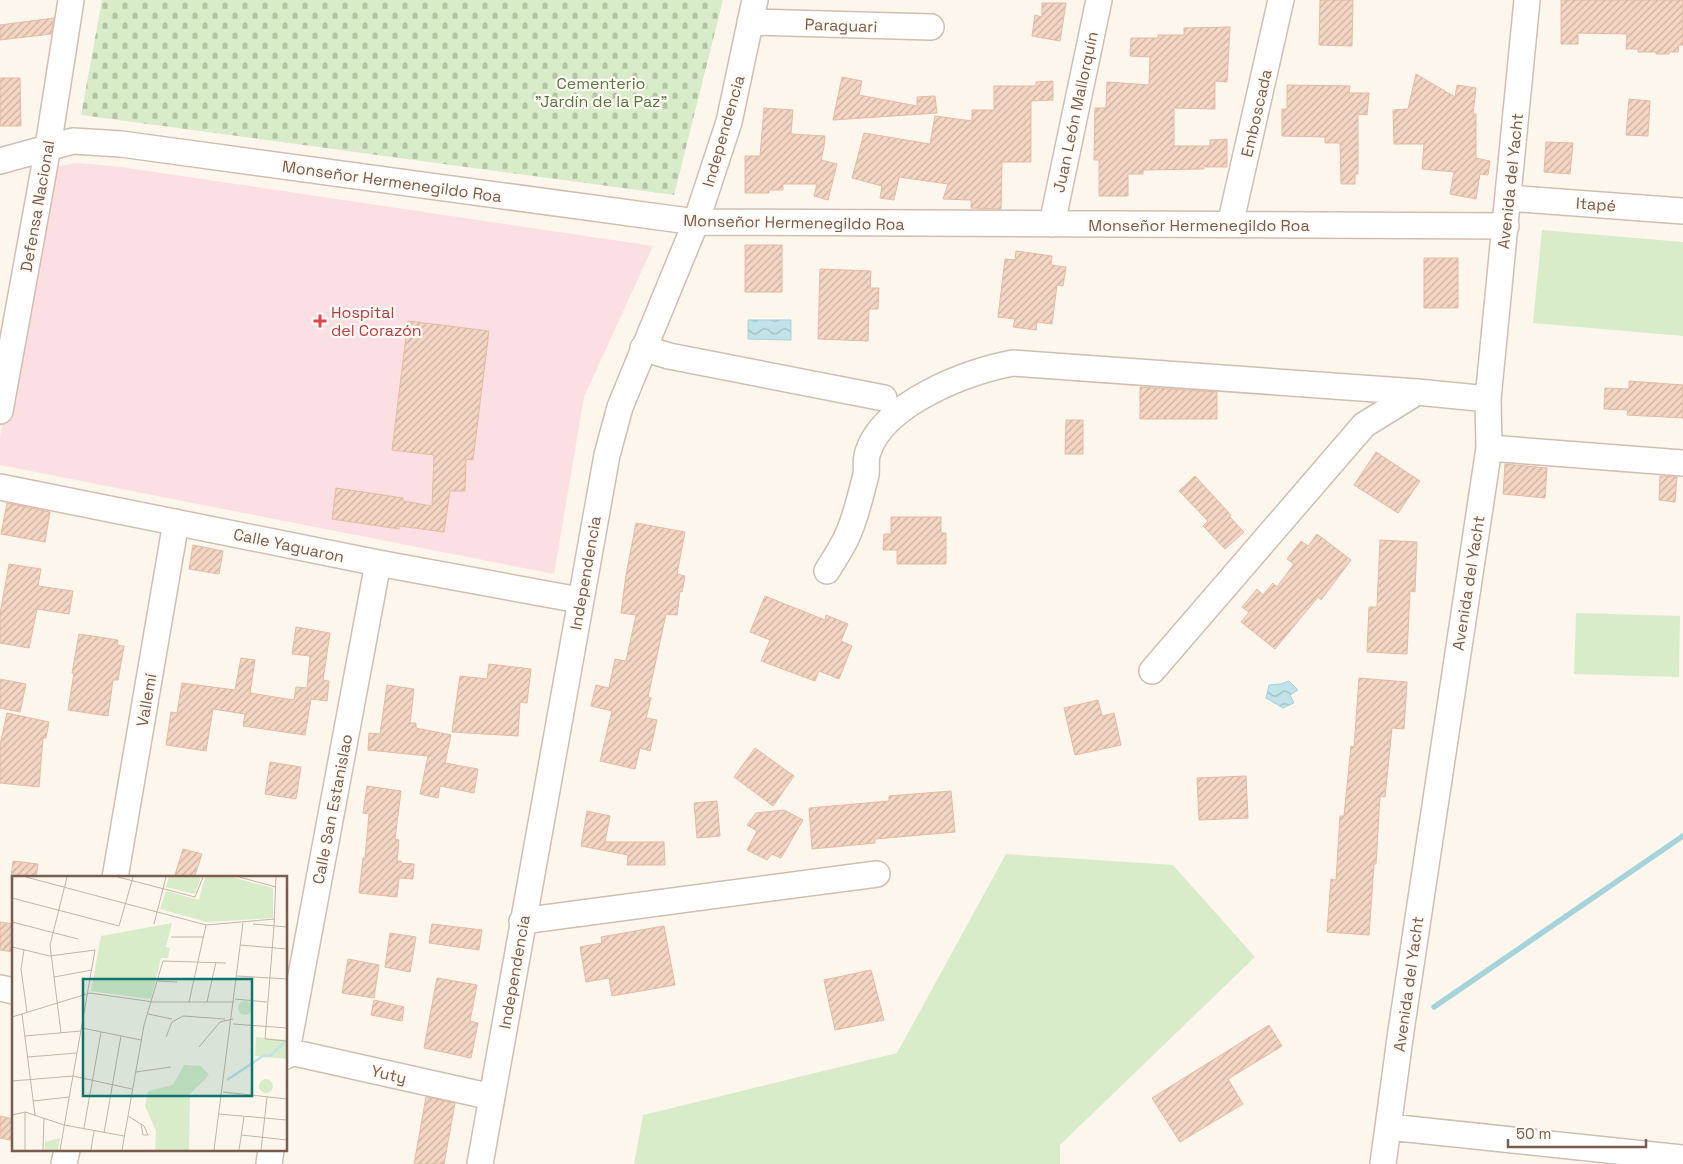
<svg xmlns="http://www.w3.org/2000/svg" width="1683" height="1164" viewBox="0 0 1683 1164" font-family="'Space Grotesk',sans-serif">
	<defs>
		<pattern id="cemetery-stones" width="16" height="16" patternUnits="userSpaceOnUse" patternTransform="scale(1.25)"><rect width="16" height="16" fill="#d8ecc9"/><path d="M2 7V4a2 2 0 0 1 4 0v3zM10 15v-3a2 2 0 0 1 4 0v3z" fill="#b4c2a5"/></pattern>
		<pattern id="water-waves" width="16" height="10" patternUnits="userSpaceOnUse" patternTransform="scale(1.25)"><rect width="16" height="10" fill="#bfe3e8"/><path d="M0 5q4-4 8 0t8 0" fill="none" stroke="#a0bbbe"/></pattern>
		<pattern id="building-hatch" width="6" height="6" patternUnits="userSpaceOnUse" patternTransform="scale(1.25)"><rect width="6" height="6" fill="#f3d5c3"/><path d="M-1 1l2-2M0 6l6-6M5 7l2-2" fill="none" stroke="#cab0a1"/></pattern>
	</defs>
	<rect width="100%" height="100%" fill="#fdf6ec"/>
	<path fill="#fbdfe3" d="M 76,163 L 114,166 L 653,246 L 584,397 L 554,574 L 0,465 L 0,436 L 51,168 Z"/>
	<path fill="url(#cemetery-stones)" d="M 102,0 L 723,0 L 674,195 L 81,115 Z"/>
	<path fill="#d8ecc9" d="M 1542,230 L 1683,242 L 1683,336 L 1533,323 Z
		M 1576,613 L 1680,616 L 1679,677 L 1574,674 Z
		M 1006,854 L 1173,865 L 1255,957 L 1060,1145 L 1060,1164 L 634,1164 L 643,1115 L 897,1053 Z"/>
	<path fill="url(#water-waves)" stroke="#a5d3da" d="M 748,320 L 791,320 L 791,340 L 748,339 Z
		M 1289,681 L 1298,690 L 1290,695 L 1294,703 L 1283,708 L 1266,698 L 1269,685 L 1281,684 Z"/>
	<g fill="none" stroke-linecap="round" stroke-linejoin="round">
		<path stroke="#a5d3da" stroke-width="5.5" d="M 1434,1007 L 1683,836"/>
	</g>
	<path fill="url(#building-hatch)" stroke="#e6bba3" d="M 1320,0 L 1353,0 L 1352,46 L 1319,45 Z
		M 1561,0 L 1683,0 L 1683,45 L 1679,45 L 1678,52 L 1669,52 L 1669,54 L 1656,54 L 1656,52 L 1638,52 L 1638,49 L 1626,49 L 1627,34 L 1578,33 L 1578,44 L 1561,44 Z
		M 1042,3 L 1066,3 L 1060,41 L 1032,36 L 1035,15 L 1042,17 Z
		M 54,18 L 51,34 L 0,40 L 0,25 Z
		M 1230,27 L 1227,82 L 1215,81 L 1215,109 L 1174,108 L 1174,146 L 1210,146 L 1210,140 L 1227,139 L 1227,167 L 1204,167 L 1204,169 L 1143,170 L 1143,174 L 1128,174 L 1128,196 L 1099,196 L 1099,160 L 1094,160 L 1095,108 L 1106,108 L 1107,82 L 1149,85 L 1150,57 L 1130,56 L 1131,38 L 1158,38 L 1158,35 L 1184,35 L 1184,28 Z
		M 1416,74 L 1455,97 L 1457,85 L 1476,88 L 1473,114 L 1476,114 L 1476,158 L 1490,161 L 1488,175 L 1480,174 L 1476,199 L 1450,194 L 1454,172 L 1422,169 L 1424,144 L 1394,144 L 1393,110 L 1408,109 Z
		M 842,77 L 862,81 L 859,95 L 917,106 L 917,97 L 935,96 L 937,113 L 833,120 Z
		M 0,78 L 20,78 L 21,126 L 0,126 Z
		M 1053,81 L 1053,100 L 1031,101 L 1031,162 L 1002,162 L 1001,209 L 971,208 L 971,200 L 943,199 L 948,184 L 899,177 L 894,200 L 880,198 L 882,186 L 852,178 L 864,133 L 930,144 L 935,116 L 972,121 L 972,110 L 994,110 L 994,86 L 1036,86 L 1036,82 Z
		M 1287,85 L 1350,86 L 1349,93 L 1369,93 L 1367,115 L 1358,114 L 1358,174 L 1355,174 L 1355,184 L 1341,184 L 1340,143 L 1325,143 L 1325,137 L 1282,136 L 1282,109 L 1287,109 Z
		M 1629,99 L 1650,101 L 1648,136 L 1626,135 Z
		M 764,108 L 793,110 L 791,134 L 825,136 L 824,147 L 821,160 L 837,164 L 828,200 L 814,196 L 817,184 L 783,184 L 783,190 L 769,190 L 769,193 L 745,193 L 745,156 L 760,156 Z
		M 1546,142 L 1573,143 L 1570,174 L 1544,172 Z
		M 745,245 L 782,245 L 782,292 L 745,292 Z
		M 1016,251 L 1052,256 L 1051,265 L 1066,267 L 1063,286 L 1057,285 L 1052,324 L 1037,322 L 1036,330 L 1013,327 L 1015,319 L 998,317 L 1005,259 L 1015,260 Z
		M 1424,258 L 1458,258 L 1458,308 L 1424,308 Z
		M 820,269 L 871,271 L 870,288 L 879,288 L 878,309 L 869,309 L 868,341 L 818,339 Z
		M 408,321 L 489,331 L 473,460 L 466,459 L 465,491 L 450,491 L 444,532 L 399,526 L 399,529 L 332,519 L 336,488 L 403,498 L 403,501 L 432,506 L 434,455 L 392,450 Z
		M 1629,381 L 1683,385 L 1683,418 L 1627,415 L 1628,410 L 1604,409 L 1605,388 L 1629,389 Z
		M 1140,387 L 1217,392 L 1217,419 L 1140,419 Z
		M 1066,420 L 1083,420 L 1083,454 L 1065,454 Z
		M 1376,452 L 1420,481 L 1398,513 L 1354,485 Z
		M 1505,464 L 1547,468 L 1545,498 L 1503,494 Z
		M 1195,476 L 1231,515 L 1229,516 L 1244,532 L 1225,549 L 1203,526 L 1208,521 L 1179,491 Z
		M 1660,476 L 1677,477 L 1675,502 L 1659,500 Z
		M 7,503 L 50,512 L 45,542 L 1,534 Z
		M 891,517 L 941,517 L 941,533 L 946,533 L 946,564 L 897,564 L 897,550 L 883,550 L 884,534 L 891,534 Z
		M 636,523 L 685,532 L 677,574 L 685,576 L 682,592 L 680,591 L 677,615 L 666,614 L 648,697 L 651,698 L 646,718 L 657,720 L 650,751 L 640,748 L 635,769 L 600,761 L 612,711 L 591,706 L 596,685 L 609,688 L 615,659 L 626,661 L 636,615 L 621,613 L 626,575 Z
		M 1317,534 L 1351,560 L 1321,600 L 1318,597 L 1275,649 L 1241,622 L 1249,612 L 1242,607 L 1257,589 L 1263,595 L 1273,583 L 1277,587 L 1294,564 L 1287,559 L 1301,541 L 1308,546 Z
		M 1380,540 L 1417,542 L 1415,592 L 1410,591 L 1407,654 L 1367,652 L 1369,607 L 1377,607 Z
		M 193,545 L 223,551 L 219,574 L 189,569 Z
		M 9,564 L 41,569 L 38,586 L 73,591 L 69,614 L 37,609 L 29,648 L 0,643 L 0,614 Z
		M 765,596 L 825,620 L 826,615 L 848,624 L 841,641 L 852,646 L 839,679 L 819,671 L 815,681 L 761,661 L 770,640 L 750,632 Z
		M 296,627 L 330,633 L 323,680 L 329,681 L 327,701 L 311,699 L 305,735 L 243,726 L 245,714 L 213,709 L 206,751 L 166,745 L 171,712 L 177,713 L 182,683 L 235,690 L 241,658 L 255,660 L 250,693 L 294,700 L 296,687 L 307,688 L 310,656 L 292,654 Z
		M 79,634 L 118,640 L 117,645 L 124,646 L 118,680 L 113,680 L 108,716 L 68,710 L 74,673 L 72,673 Z
		M 489,664 L 531,669 L 527,703 L 520,702 L 518,736 L 452,732 L 460,676 L 487,679 Z
		M 1359,678 L 1407,682 L 1404,729 L 1392,728 L 1385,797 L 1380,796 L 1376,864 L 1374,864 L 1369,935 L 1327,932 L 1331,879 L 1336,880 L 1340,816 L 1344,816 L 1351,746 L 1354,747 Z
		M 0,679 L 26,684 L 20,712 L 0,708 Z
		M 387,685 L 414,689 L 410,723 L 416,723 L 416,728 L 451,735 L 445,763 L 478,769 L 474,793 L 440,786 L 438,798 L 420,794 L 428,756 L 368,750 L 369,733 L 380,734 Z
		M 1098,700 L 1102,716 L 1114,713 L 1121,745 L 1075,755 L 1064,708 Z
		M 7,713 L 49,722 L 46,738 L 43,738 L 39,787 L 0,783 L 0,745 Z
		M 755,748 L 794,776 L 773,806 L 734,777 Z
		M 270,762 L 301,767 L 296,799 L 265,794 Z
		M 1246,776 L 1248,818 L 1199,820 L 1197,778 Z
		M 367,786 L 401,791 L 395,839 L 399,840 L 397,861 L 401,861 L 401,863 L 414,864 L 413,879 L 399,878 L 397,897 L 359,893 L 363,858 L 365,858 L 369,814 L 363,813 Z
		M 951,791 L 955,832 L 875,839 L 875,843 L 812,849 L 809,808 L 889,801 L 889,796 Z
		M 717,801 L 720,836 L 697,838 L 694,803 Z
		M 784,810 L 803,820 L 781,858 L 772,854 L 767,860 L 747,850 L 757,831 L 747,825 L 756,813 Z
		M 587,811 L 610,816 L 605,842 L 664,842 L 665,865 L 627,865 L 628,855 L 581,846 Z
		M 183,849 L 202,854 L 194,878 L 174,878 Z
		M 13,861 L 38,864 L 36,878 L 11,878 Z
		M 0,922 L 14,924 L 14,952 L 0,950 Z
		M 432,924 L 482,930 L 479,950 L 429,943 Z
		M 664,926 L 675,985 L 612,996 L 609,978 L 586,982 L 580,947 L 602,943 L 601,937 Z
		M 390,933 L 416,937 L 410,972 L 385,967 Z
		M 348,959 L 379,965 L 374,998 L 342,993 Z
		M 871,970 L 884,1020 L 835,1030 L 824,980 Z
		M 437,978 L 477,985 L 470,1021 L 478,1023 L 471,1058 L 424,1048 Z
		M 374,1000 L 404,1007 L 402,1021 L 371,1015 Z
		M 1269,1025 L 1282,1046 L 1228,1079 L 1243,1104 L 1180,1142 L 1152,1098 Z
		M 426,1097 L 455,1103 L 444,1164 L 414,1164 Z
		M 0,1116 L 14,1119 L 14,1141 L 0,1138 Z"/>
	<g fill="none" stroke-linecap="round" stroke-linejoin="round">
		<defs>
			<path id="minor" d="M 750,22 L 931,27
				M 0,161 L 73,141 L 121,144 L 696,222 L 1506,226
				M 1508,198 L 1683,211
				M 1052,224 L 1099,0
				M 1230,225 L 1281,0
				M 643,348 L 669,356 L 884,398
				M 0,411 L 48,147 L 71,0
				M 1489,448 L 1683,463
				M 0,487 L 378,563 L 579,600
				M 827,571 C 834,559 843,547 848,534 C 856,517 861,493 866,475 C 867,468 865,459 868,452 C 883,404 967,371 1013,363 L 1417,392
				M 1152,671 L 1364,425 L 1417,392 L 1488,399
				M 115,878 L 176,522
				M 522,921 L 877,874
				M 0,988 L 14,991
				M 286,1051 L 492,1097
				M 286,1056 L 378,563
				M 1389,1127 L 1683,1158
				M 64,1164 L 67,1150
				M 269,1164 L 271,1150
				M 480,1164 L 607,455 L 620,407 L 696,222 L 729,122 L 755,0
				M 1383,1164 L 1401,1031 L 1489,448 L 1488,399 L 1527,0"/>
		</defs>
		<use href="#minor" stroke="#d1beb0" stroke-width="28"/>
		<use href="#minor" stroke="#fff" stroke-width="25"/>
	</g>
	<path fill="#e0444e" stroke="#fffaf3" stroke-width="2" d="M317.5 313.5h5v5h5v5h-5v5h-5v-5h-5v-5h5z"/>
	<g text-anchor="middle" stroke-width="4.5" stroke-linejoin="round" paint-order="stroke">
		<g font-size="16" fill="#7a5c4d" stroke="#fffaf3">
			<text transform="translate(841 25) rotate(2)" y="6">Paraguari</text>
			<text transform="translate(1075 112) rotate(-78)" y="6">Juan León Mallorquín</text>
			<text transform="translate(1256 113) rotate(-77)" y="6">Emboscada</text>
			<text transform="translate(723 131) rotate(-74)" y="6">Independencia</text>
			<text transform="translate(392 181) rotate(8)" y="6">Monseñor Hermenegildo Roa</text>
			<text transform="translate(1510 181) rotate(-84)" y="6">Avenida del Yacht</text>
			<text transform="translate(1596 204) rotate(4)" y="6">Itapé</text>
			<text transform="translate(37 206) rotate(-80)" y="6">Defensa Nacional</text>
			<text transform="translate(794 222) rotate(1)" y="6">Monseñor Hermenegildo Roa</text>
			<text x="1199" y="231">Monseñor Hermenegildo Roa</text>
			<text transform="translate(289 545) rotate(12)" y="6">Calle Yaguaron</text>
			<text transform="translate(585 573) rotate(-80)" y="6">Independencia</text>
			<text transform="translate(1468 583) rotate(-81)" y="6">Avenida del Yacht</text>
			<text transform="translate(146 700) rotate(-80)" y="6">Vallemí</text>
			<text transform="translate(332 809) rotate(-79)" y="6">Calle San Estanislao</text>
			<text transform="translate(514 972) rotate(-80)" y="6">Independencia</text>
			<text transform="translate(1408 984) rotate(-82)" y="6">Avenida del Yacht</text>
			<text transform="translate(389 1074) rotate(13)" y="6">Yuty</text>
		</g>
		<g font-size="16" fill="#537a41" stroke="#fffaf3">
			<text x="601" y="89">Cementerio<tspan x="601" dy="18">"Jardín de la Paz"</tspan></text>
		</g>
		<g font-size="16" fill="#be3a42" stroke="#fffaf3" text-anchor="start">
			<text x="331" y="318">Hospital<tspan x="331" dy="18">del Corazón</tspan></text>
		</g>
	</g>
	<g transform="translate(12 876)">
		<rect width="275" height="275" fill="#fdf6ec"/>
		<path d="M 48,262 L 46,274 L 33,274 L 33,266 Z" fill="#d8ecc9"/>
		<path d="M 193,1 L 220,1 L 261,12 L 261,42 L 195,46 L 148,33 L 154,15 L 187,24 ZM 160,47 L 154,71 L 158,72 L 156,82 L 149,82 L 139,123 L 79,115 L 89,60 Z" fill="#d8ecc9"/>
		<path d="M 157,1 L 189,1 L 183,18 L 154,11 Z" fill="#d8ecc9"/>
		<path d="M226 132a7 7 0 1 1 14 0a7 7 0 1 1-14 0ZM 244,161 L 275,164 L 275,183 L 243,180 ZM 172,189 L 189,190 L 197,199 L 178,218 L 177,274 L 143,274 L 144,255 L 133,230 L 136,215 L 161,209 ZM247 210a7 7 0 1 1 14 0a7 7 0 1 1-14 0Z" fill="#d8ecc9"/>
		<path fill="none" stroke="#bfe3e8" stroke-width="2.5" d="M 215,204 L 251,180 L 258,180 L 273,166"/>
		<path fill="none" stroke="#c5b3a7" stroke-width="1" d="M 14,1 L 194,49 L 263,43M 106,1 L 183,21 L 191,1M 227,1 L 264,11M 0,22 L 107,50 L 121,1M 0,46 L 66,63M 142,48 L 154,1M 241,48 L 275,51M 262,50 L 253,163 L 275,165M 262,50 L 264,1M 159,61 L 191,61M 228,69 L 275,73M 0,71 L 38,80 L 83,74 L 48,274M 12,74 L 9,93 L 15,136M 225,100 L 275,103M 42,101 L 80,94M 146,105 L 165,106M 223,123 L 255,126M 177,126 L 194,49M 195,126 L 204,86M 10,138 L 23,239M 136,138 L 160,143M 0,141 L 78,117 L 141,126 L 222,126M 221,148 L 275,152M 70,152 L 129,164M 49,157 L 38,69 L 55,1M 13,160 L 69,155M 154,161 L 160,146 L 171,140 L 213,143M 187,171 L 208,146 L 221,143M 16,181 L 65,177M 124,196 L 159,191M 0,205 L 61,200 L 120,213M 211,216 L 275,223M 21,225 L 57,221M 13,236 L 13,274M 207,238 L 275,244M 0,239 L 13,236 L 52,249 L 112,260M 116,240 L 132,250 L 136,259 L 131,259 L 129,248M 72,252 L 89,156M 92,257 L 109,160M 229,259 L 275,264M 31,274 L 32,242M 79,274 L 82,255M 110,274 L 132,149 L 151,85 L 214,87M 202,274 L 231,47M 227,274 L 232,241M 249,274 L 255,221"/>
		<path fill="#0f766e" fill-opacity="0.15" stroke="#0f766e" stroke-width="2.5" d="M 71,103 L 240,103 L 240,220 L 71,220 Z"/>
		<rect width="275" height="275" fill="none" stroke="#7a5c4d" stroke-width="2.5"/>
	</g>
	<path d="M1508 1139v8h138v-8" fill="none" stroke="#7a5c4d" stroke-width="2.5"/>
	<text x="1516" y="1139" font-size="15" fill="#7a5c4d" stroke="#fffaf3" stroke-width="4" paint-order="stroke">50 m</text>
</svg>
